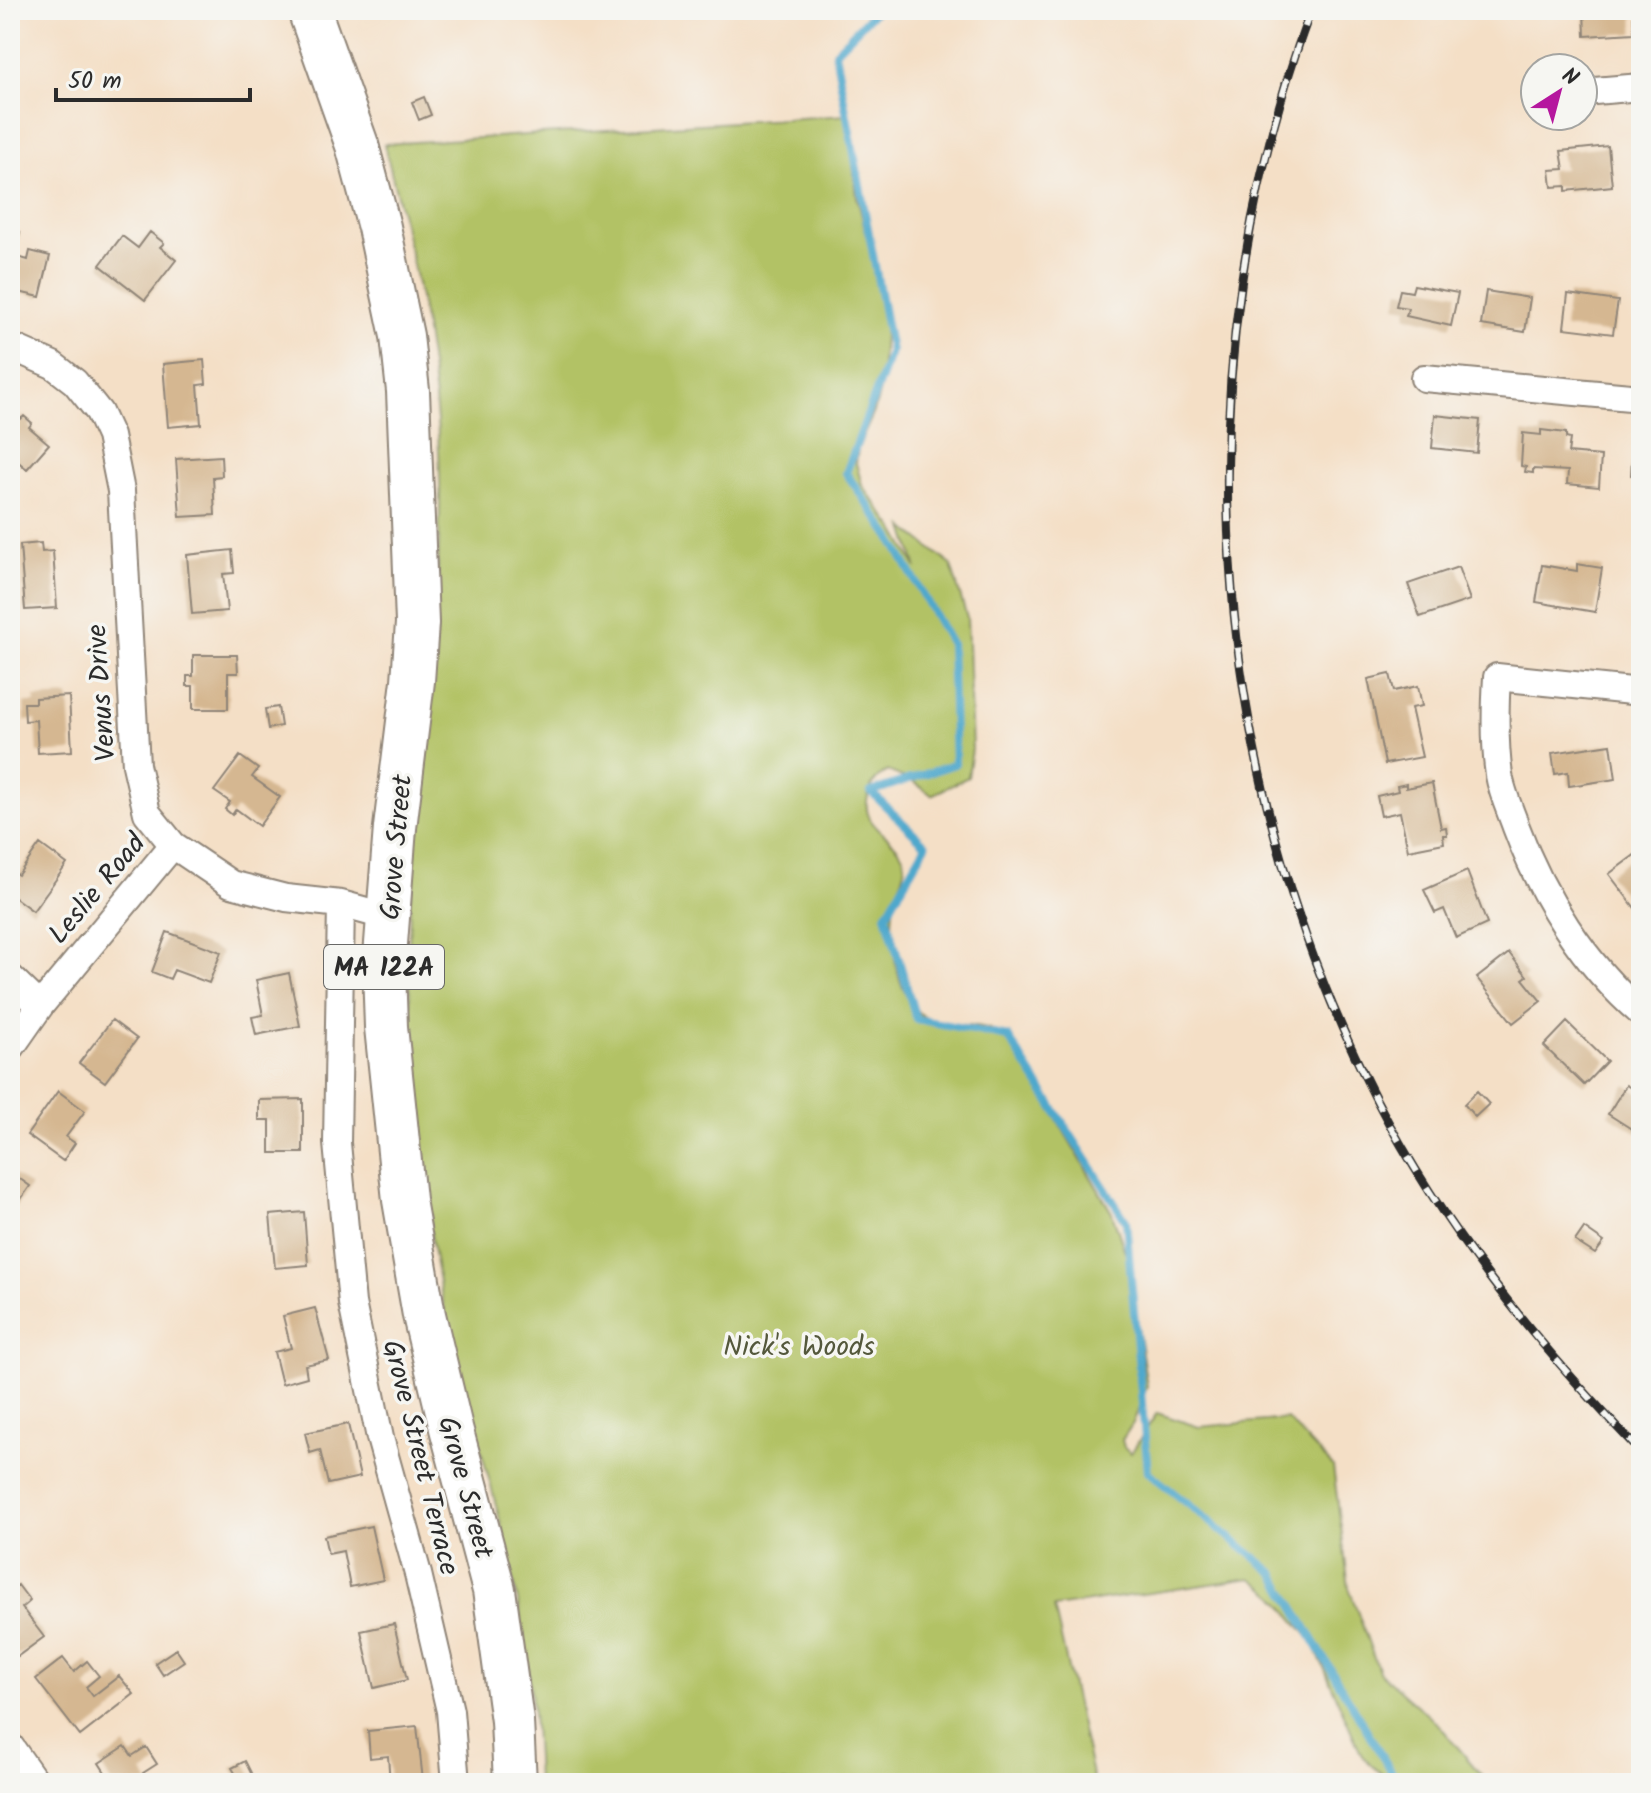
<svg xmlns="http://www.w3.org/2000/svg" width="1651" height="1793" viewBox="0 0 1651 1793" font-family="Kalam,sans-serif">
	<rect width="100%" height="100%" fill="#f6f6f2"/>
	<filter id="ink" filterUnits="userSpaceOnUse"><feTurbulence type="fractalNoise" baseFrequency=".0125" numOctaves="2"/><feDisplacementMap in="SourceGraphic" scale="16" xChannelSelector="R" yChannelSelector="G"/><feConvolveMatrix kernelMatrix="1 2 1 2 8 2 1 2 1" color-interpolation-filters="sRGB"/></filter>
	<filter id="wash" filterUnits="userSpaceOnUse"><feTurbulence type="fractalNoise" baseFrequency=".006" numOctaves="4" result="noise"/><feDisplacementMap in="SourceGraphic" scale="32" xChannelSelector="R" yChannelSelector="G"/><feGaussianBlur stdDeviation="1.8" result="paint"/><feColorMatrix in="noise" values="0 0 0 0 0 0 0 0 0 0 0 0 0 0 0 0 0 1.4 0 .05"/><feComposite in="paint" operator="in"/></filter>
	<g filter="url(#wash)">
		<rect width="100%" height="100%" fill="#f4dfc6"/>
		<path fill="#b2c265" stroke="#6e7648" stroke-width="2" d="M 847,115 L 857,197 L 881,291 L 885,320 L 880,390 L 874,412 L 858,448 L 856,463 L 862,485 L 896,531 L 917,568 L 904,527 L 951,565 L 967,618 L 972,749 L 968,777 L 932,795 L 912,781 L 888,771 C 878,776 872,782 869,793 C 856,831 901,834 905,864 C 906,877 897,887 895,899 C 888,930 894,985 916,1010 C 936,1032 966,1020 990,1029 C 1000,1033 1007,1041 1015,1048 L 1112,1213 L 1128,1261 L 1147,1387 L 1133,1423 L 1122,1440 L 1124,1447 L 1131,1453 L 1157,1413 L 1199,1427 L 1287,1419 L 1333,1467 L 1349,1588 L 1379,1672 L 1440,1726 L 1488,1783 L 1392,1783 L 1362,1756 L 1313,1642 L 1274,1595 L 1251,1578 L 1054,1607 L 1094,1783 L 537,1783 C 535,1714 527,1644 513,1576 C 496,1492 467,1410 448,1326 C 432,1253 421,1178 416,1104 C 409,1024 407,942 412,862 C 421,735 441,608 440,480 C 438,363 413,256 384,144 Z"/>
		<g fill="none" stroke-linecap="round" stroke-linejoin="round">
			<path stroke="#4fa8cc" stroke-width="8" d="M 876,10 L 835,52 L 891,351 L 846,473 L 891,538 L 951,644 L 955,764 L 871,792 L 926,845 L 886,915 L 916,1019 L 1008,1037 L 1126,1221 L 1148,1472 L 1274,1573 L 1398,1783"/>
		</g>
		<g id="blocks">
			<path fill="#d5b791" d="M 1584,10 L 1633,10 L 1634,33 L 1585,36 Z
				M 424,97 L 431,115 L 419,120 L 412,102 Z
				M 1608,146 L 1612,186 L 1566,191 L 1566,186 L 1552,187 L 1550,170 L 1564,169 L 1561,151 Z
				M 10,230 L 20,232 L 14,256 L 28,260 L 30,251 L 50,256 L 40,297 L 10,290 Z
				M 150,232 L 164,243 L 160,247 L 176,260 L 145,300 L 100,265 L 122,236 L 138,248 Z
				M 1414,285 L 1458,293 L 1451,326 L 1406,316 L 1408,308 L 1396,306 L 1400,290 L 1412,292 Z
				M 1486,291 L 1530,298 L 1525,332 L 1481,325 Z
				M 1568,294 L 1618,301 L 1613,334 L 1564,328 Z
				M 204,360 L 206,384 L 198,385 L 201,424 L 168,427 L 163,364 Z
				M 10,410 L 21,419 L 24,416 L 32,423 L 29,427 L 49,444 L 27,469 L 10,455 Z
				M 1435,415 L 1480,420 L 1477,453 L 1432,448 Z
				M 1541,430 L 1566,433 L 1566,438 L 1570,439 L 1568,453 L 1601,456 L 1599,487 L 1567,484 L 1568,471 L 1533,469 L 1533,473 L 1525,472 L 1526,467 L 1521,466 L 1523,433 L 1541,435 Z
				M 1633,442 L 1641,443 L 1641,476 L 1631,475 Z
				M 221,456 L 222,476 L 213,477 L 215,515 L 180,517 L 176,459 Z
				M 41,543 L 42,552 L 53,551 L 57,608 L 25,610 L 20,545 Z
				M 232,550 L 234,573 L 223,574 L 227,611 L 192,614 L 187,555 Z
				M 1577,564 L 1602,568 L 1595,612 L 1536,602 L 1542,565 L 1577,571 Z
				M 1458,567 L 1470,600 L 1420,617 L 1408,584 Z
				M 1640,592 L 1641,592 L 1641,620 L 1634,618 Z
				M 193,655 L 237,655 L 238,673 L 228,673 L 228,709 L 193,709 L 193,686 L 187,686 L 187,676 L 193,676 Z
				M 1390,674 L 1394,691 L 1418,686 L 1422,706 L 1411,708 L 1422,757 L 1385,764 L 1368,679 Z
				M 69,696 L 72,751 L 38,753 L 36,720 L 25,721 L 24,703 L 35,703 L 35,698 Z
				M 278,707 L 281,726 L 268,729 L 265,709 Z
				M 1611,744 L 1616,779 L 1569,786 L 1568,772 L 1555,774 L 1552,753 Z
				M 240,756 L 258,769 L 252,777 L 280,797 L 259,826 L 236,809 L 232,815 L 225,809 L 230,802 L 214,791 Z
				M 1432,783 L 1441,828 L 1446,827 L 1447,835 L 1443,835 L 1444,843 L 1408,850 L 1400,812 L 1381,816 L 1377,796 L 1398,791 L 1397,786 L 1406,784 L 1406,788 Z
				M 40,844 L 67,864 L 33,911 L 10,894 L 10,870 L 18,875 Z
				M 1636,854 L 1641,861 L 1641,916 L 1609,874 Z
				M 1467,871 L 1487,924 L 1456,938 L 1444,909 L 1435,913 L 1424,890 Z
				M 167,932 L 221,952 L 209,983 L 174,970 L 170,979 L 152,972 Z
				M 1509,953 L 1527,976 L 1523,979 L 1541,1001 L 1513,1023 L 1477,978 Z
				M 289,973 L 300,1026 L 256,1035 L 252,1017 L 263,1015 L 256,980 Z
				M 112,1020 L 137,1039 L 105,1082 L 79,1063 Z
				M 1567,1022 L 1607,1061 L 1584,1085 L 1544,1046 Z
				M 1626,1085 L 1641,1094 L 1641,1135 L 1608,1114 Z
				M 58,1091 L 85,1111 L 66,1137 L 75,1143 L 63,1161 L 27,1135 Z
				M 1477,1091 L 1489,1104 L 1475,1117 L 1464,1104 Z
				M 303,1099 L 303,1153 L 270,1153 L 270,1120 L 259,1120 L 259,1100 Z
				M 10,1172 L 30,1186 L 10,1215 Z
				M 304,1212 L 308,1265 L 275,1268 L 270,1215 Z
				M 1584,1228 L 1604,1242 L 1595,1254 L 1575,1241 Z
				M 315,1308 L 329,1360 L 305,1365 L 307,1377 L 282,1384 L 274,1352 L 291,1348 L 283,1316 Z
				M 348,1424 L 360,1477 L 328,1484 L 320,1450 L 310,1453 L 305,1433 Z
				M 371,1526 L 383,1580 L 350,1587 L 343,1551 L 328,1554 L 324,1536 Z
				M 18,1585 L 30,1601 L 22,1608 L 44,1637 L 18,1656 L 10,1645 L 10,1591 Z
				M 394,1624 L 407,1680 L 374,1688 L 361,1631 Z
				M 176,1649 L 184,1661 L 163,1675 L 155,1663 Z
				M 63,1658 L 74,1672 L 87,1661 L 99,1676 L 86,1687 L 93,1696 L 119,1676 L 134,1694 L 80,1736 L 36,1679 Z
				M 417,1726 L 423,1781 L 390,1783 L 388,1756 L 370,1758 L 368,1731 Z
				M 125,1746 L 132,1756 L 146,1747 L 157,1764 L 143,1773 L 150,1783 L 112,1783 L 99,1763 Z
				M 245,1761 L 254,1779 L 241,1783 L 232,1768 Z"/>
		</g>
	</g>
	<g filter="url(#ink)">
		<use href="#blocks" fill-opacity="0" stroke="#908578" stroke-width="2"/>
		<g fill="none" stroke-linecap="round" stroke-linejoin="round">
			<defs>
				<path id="minor" d="M 1583,92 L 1641,87
					M 10,346 L 53,365 L 75,382 L 99,412 L 110,436 L 121,491 L 136,765 L 147,813 L 173,845 L 231,884 L 286,898 L 341,904 L 388,917
					M 1424,378 L 1641,398
					M 1641,692 L 1497,677 C 1495,710 1494,742 1499,775 C 1502,793 1510,810 1516,827 C 1542,897 1584,964 1641,1013
					M 341,904 L 337,1143 L 352,1303 L 380,1438 L 418,1574 L 450,1711 L 456,1783
					M 10,977 L 40,1006
					M 10,1049 L 40,1006 L 173,845
					M 10,1746 L 36,1783"/>
				<path id="primary" d="M 309,10 L 357,145 L 379,227 L 402,336 L 408,391 L 417,623 L 413,681 L 395,828 L 384,969 L 386,1027 L 404,1200 L 424,1315 L 451,1428 L 494,1590 L 512,1721 L 515,1783"/>
			</defs>
			<use href="#minor" stroke="#908578" stroke-width="30"/>
			<use href="#primary" stroke="#908578" stroke-width="46"/>
			<use href="#minor" stroke="#fff" stroke-width="26"/>
			<use href="#primary" stroke="#fff" stroke-width="42"/>
			<defs>
				<path id="rail" d="M 1311,10 C 1179,363 1205,766 1377,1101 C 1445,1232 1539,1347 1641,1452"/>
			</defs>
			<use href="#rail" stroke="#2b2b2b" stroke-width="9"/>
			<use href="#rail" stroke="#f6f6f2" stroke-width="6" stroke-dasharray="18" stroke-linecap="butt"/>
		</g>
	</g>
	<g text-anchor="middle" stroke-width="7" stroke-linejoin="round" paint-order="stroke">
		<rect fill="#f6f6f2" stroke="#686867" stroke-width="2" x="324" y="945" width="120" height="44" rx="6"/>
		<g font-size="26" font-weight="bold" fill="#2b2b2b">
			<text x="384" y="976">MA 122A</text>
		</g>
		<g font-size="28" fill="#2b2b2b" stroke="#f6f6f2">
			<text transform="translate(100 693) rotate(-94)" y="10">Venus Drive</text>
			<text transform="translate(395 847) rotate(-85)" y="10">Grove Street</text>
			<text transform="translate(96 888) rotate(-50)" y="10">Leslie Road</text>
			<text transform="translate(422 1457) rotate(76)" y="10">Grove Street Terrace</text>
			<text transform="translate(467 1487) rotate(75)" y="10">Grove Street</text>
		</g>
		<g font-size="28" fill="#54583c" stroke="#f6f6f2">
			<text x="799" y="1355">Nick's Woods</text>
		</g>
	</g>
	<rect width="1651" height="1793" fill="none" stroke="#f6f6f2" stroke-width="40"/>
	<g transform="translate(1559 92) rotate(36)"><circle r="38" fill="#f6f6f2" stroke="#a5a5a2" stroke-width="2"/>
	<path d="M0-6L14 30L0 20L-14 30Z" fill="#b5179e"/>
	<text y="-12" font-size="22" font-weight="bold" text-anchor="middle" fill="#2b2b2b">N</text>
	</g>
	<path d="M56 88v12h194v-12" fill="none" stroke="#2b2b2b" stroke-width="4"/>
	<text x="68" y="88" font-size="24" fill="#2b2b2b" stroke="#f6f6f2" stroke-width="6" paint-order="stroke">50 m</text>
</svg>
